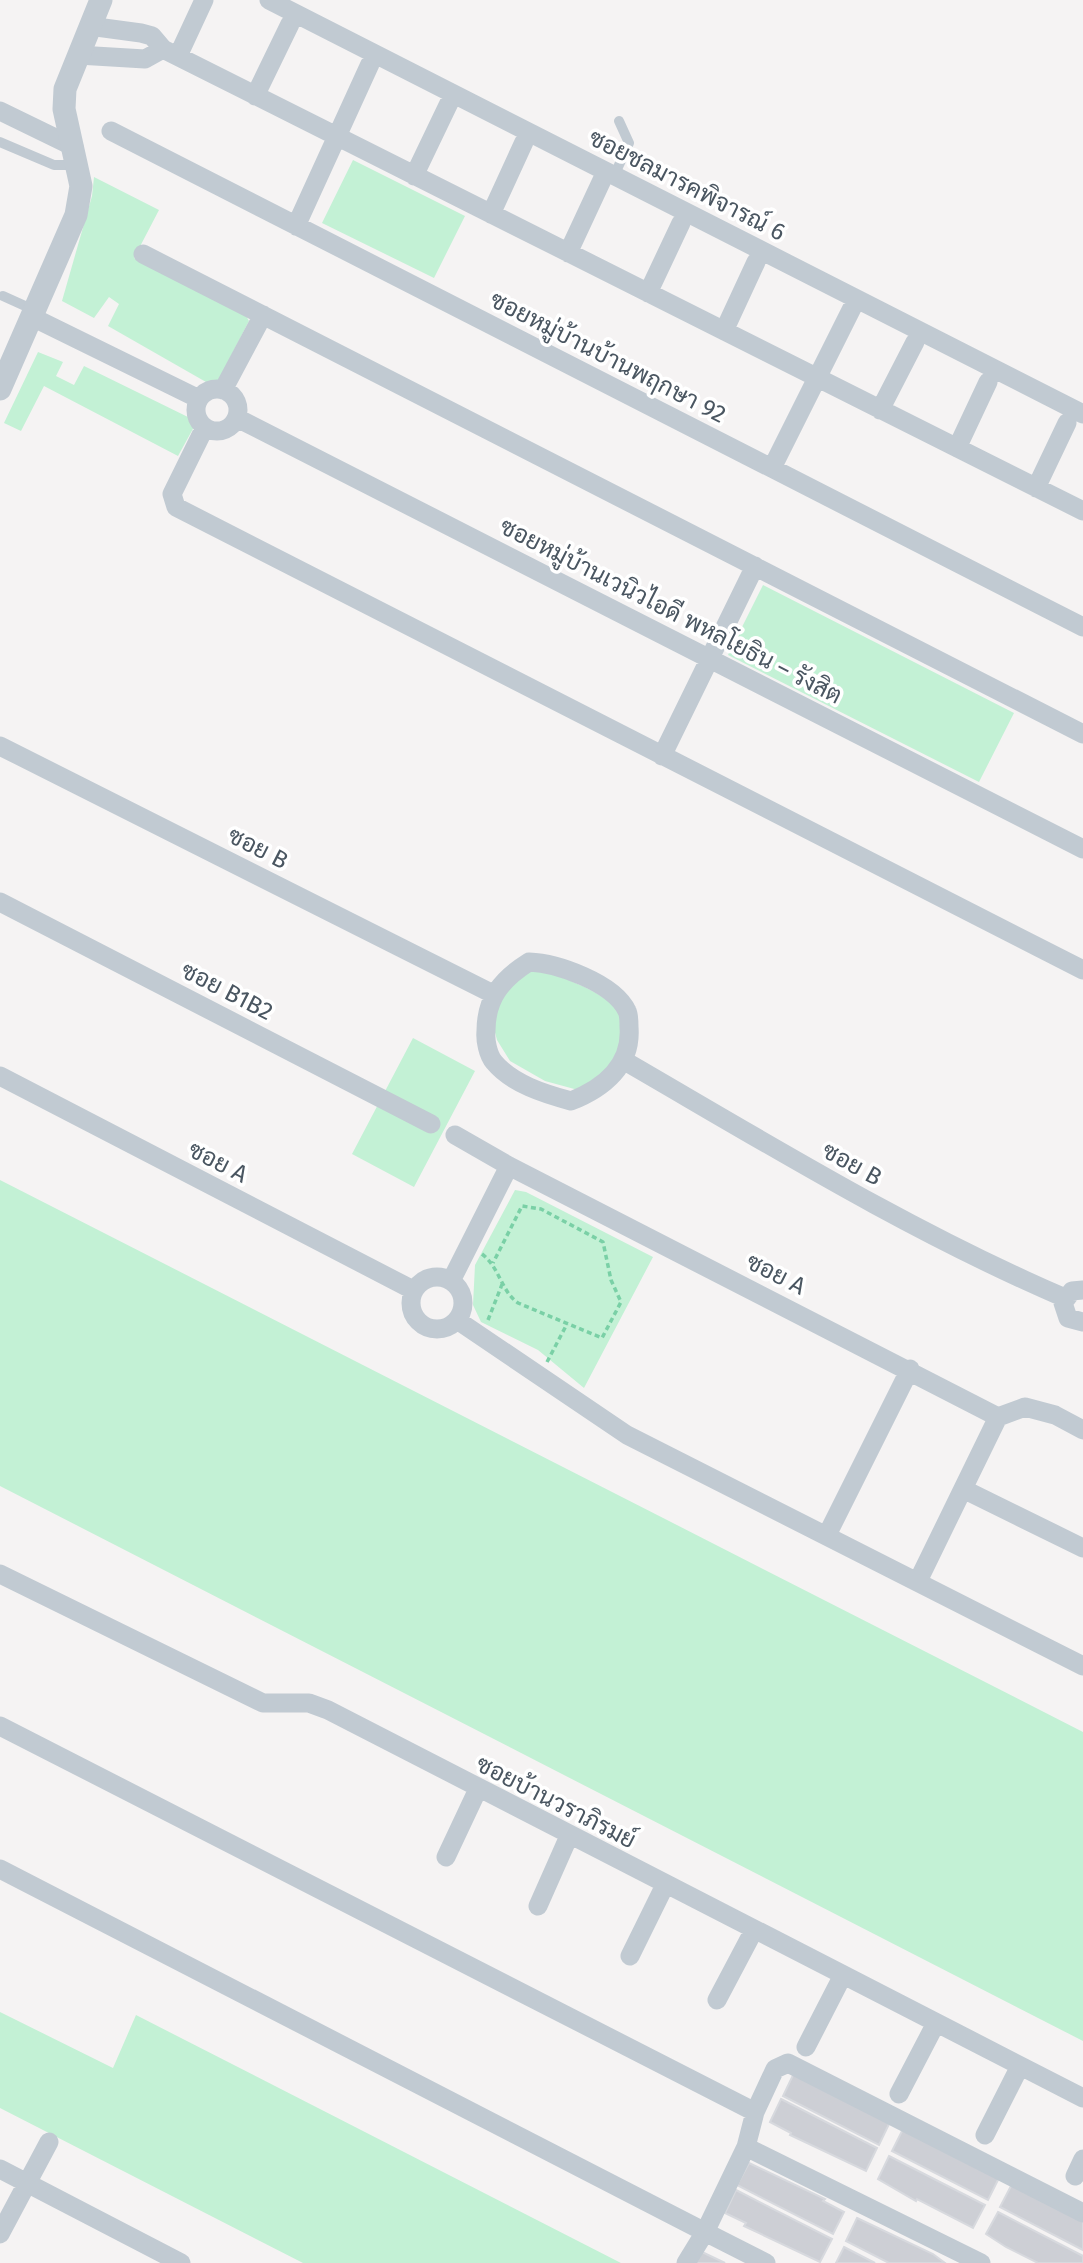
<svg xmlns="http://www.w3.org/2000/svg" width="1083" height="2263" viewBox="0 0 1083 2263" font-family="'Fira Sans',Sarabun,sans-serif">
	<rect width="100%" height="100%" fill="#f5f3f3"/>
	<path fill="#c3f1d5" d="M 353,160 L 465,216 L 434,278 L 322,223 Z
		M 94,177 L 159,210 L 134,258 L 244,312 L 249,321 L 217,383 L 206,382 L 108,326 L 119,304 L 109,297 L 94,318 L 62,301 L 92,196 Z
		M 38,352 L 63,362 L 56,376 L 74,385 L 84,366 L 190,418 L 194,427 L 178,456 L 44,386 L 21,431 L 4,423 Z
		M 763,585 L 1014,713 L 979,782 L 728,655 Z
		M 532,966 C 554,975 621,995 623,1022 C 624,1035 620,1049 619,1061 L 578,1090 L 545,1081 L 510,1061 L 497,1040 L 493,1025 L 505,984 Z
		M 413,1038 L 475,1071 L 414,1187 L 352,1154 Z
		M 0,1180 L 1083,1732 L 1083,2041 L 0,1486 Z
		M 515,1190 L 526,1192 L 653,1257 L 584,1388 L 538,1350 L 481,1322 L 473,1305 L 475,1265 Z
		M 0,2012 L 113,2068 L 136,2015 L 621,2263 L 303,2263 L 0,2108 Z"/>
	<path fill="#cdcfd5" stroke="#d7d9de" stroke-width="2" d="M 794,2073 L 890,2122 L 879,2145 L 783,2096 Z
		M 781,2099 L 877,2148 L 866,2171 L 790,2135 L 791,2133 L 770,2122 Z
		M 903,2129 L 999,2178 L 988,2200 L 892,2151 Z
		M 889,2156 L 985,2205 L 973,2228 L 917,2199 L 916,2201 L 878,2179 Z
		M 749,2163 L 825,2199 L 823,2201 L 844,2212 L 833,2234 L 737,2185 Z
		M 1012,2184 L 1083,2218 L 1083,2250 L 1000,2207 Z
		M 736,2190 L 832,2239 L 820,2262 L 744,2226 L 746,2223 L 725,2213 Z
		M 998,2212 L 1083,2256 L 1083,2263 L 1038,2263 L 1006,2247 L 986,2234 Z
		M 857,2218 L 933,2254 L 945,2263 L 889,2263 L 846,2241 Z
		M 844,2247 L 875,2263 L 836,2263 Z
		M 702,2252 L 725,2263 L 696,2263 Z"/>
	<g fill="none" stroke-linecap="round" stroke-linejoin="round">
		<path stroke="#7ad0a6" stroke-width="3.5" stroke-dasharray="5 3.5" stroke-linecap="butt" d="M 482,1254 C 500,1268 501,1291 518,1303 L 602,1338 L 621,1302 L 611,1280 L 603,1242 L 541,1209 L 522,1206 L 493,1263
			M 488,1320 L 503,1282
			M 547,1362 L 567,1324"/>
		<path stroke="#c1cad2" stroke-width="10" d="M 0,142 L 54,165 L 78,165
			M 614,176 L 629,143 L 619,121
			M 3,296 L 34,310"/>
		<path stroke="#c1cad2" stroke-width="19" d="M 269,0 L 1083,414
			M 89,26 L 141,33 L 152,36 L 163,49 L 1083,511
			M 78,55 L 145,59 L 163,49
			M 178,56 L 204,0
			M 255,96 L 290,24
			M 0,111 L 74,147
			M 111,131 L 1083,627
			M 414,176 L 449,103
			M 491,214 L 524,142
			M 296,226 L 370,64
			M 568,253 L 602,180
			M 143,254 L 1083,734
			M 648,293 L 681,223
			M 32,317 L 199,399
			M 724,331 L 756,262
			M196 410a21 21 0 1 1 42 0a21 21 0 1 1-42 0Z
			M 223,390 L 263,315
			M 880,410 L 915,342
			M 237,418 L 1083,849
			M 205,427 L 172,494 L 176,507 L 1083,970
			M 957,448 L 988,382
			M 772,468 L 853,306
			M 1036,488 L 1067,423
			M 0,746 L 493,994
			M 662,756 L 755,566
			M 0,902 L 431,1124
			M 529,962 C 557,963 614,983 627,1011 C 629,1015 629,1022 629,1027 C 632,1065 604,1088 571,1101 C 545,1094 512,1084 494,1062 C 488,1055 485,1040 486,1031 C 486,998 502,979 529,962 Z
			M 623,1060 C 768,1144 911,1232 1065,1298
			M 0,1076 L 413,1290
			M 455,1135 L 509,1166 L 998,1417 L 1025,1407 L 1055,1415 L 1083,1430
			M411 1303a26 26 0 1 1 52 0a26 26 0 1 1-52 0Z
			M 451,1281 L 509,1166
			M 1083,1290 L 1072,1291 L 1063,1303 L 1068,1318 L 1083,1322
			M 457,1320 L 627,1435 L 1083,1666
			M 963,1489 L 1083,1548
			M 827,1535 L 910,1369
			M 0,1574 L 263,1703 L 309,1703 L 328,1710 L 1083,2098
			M 918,1581 L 998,1417
			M 0,1726 L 755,2112
			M 446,1857 L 478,1789
			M 0,1869 L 705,2232 L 746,2147 L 755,2112 L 775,2069 L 788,2063 L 1083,2213
			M 538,1906 L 569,1836
			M 630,1956 L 665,1885
			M 717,2000 L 754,1930
			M 806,2047 L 843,1975
			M 899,2094 L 936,2023
			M 985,2135 L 1020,2066
			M 746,2147 L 981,2263
			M 0,2169 L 181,2263
			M 1075,2176 L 1083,2159
			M 0,2234 L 49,2142
			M 686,2263 L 705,2232 L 766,2263"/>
		<path stroke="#c1cad2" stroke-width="23" d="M 0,389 L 76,215 L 81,186 L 64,109 L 65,89 L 101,0"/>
	</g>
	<g text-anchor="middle" stroke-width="7" stroke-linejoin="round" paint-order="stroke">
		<g font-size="24" fill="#4a5661" stroke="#fff">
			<text transform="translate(687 185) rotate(27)" y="8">ซอยชลมารคพิจารณ์ 6</text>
			<text transform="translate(608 357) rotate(27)" y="8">ซอยหมู่บ้านบ้านพฤกษา 92</text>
			<text transform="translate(671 611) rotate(27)" y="8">ซอยหมู่บ้านเวนิวไอดี พหลโยธิน – รังสิต</text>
			<text transform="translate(258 848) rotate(27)" y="8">ซอย B</text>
			<text transform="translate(227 991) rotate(27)" y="8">ซอย B1B2</text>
			<text transform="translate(218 1162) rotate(27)" y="8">ซอย A</text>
			<text transform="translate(852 1164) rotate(29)" y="8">ซอย B</text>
			<text transform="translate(776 1274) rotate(27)" y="8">ซอย A</text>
			<text transform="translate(556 1802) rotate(27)" y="8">ซอยบ้านวราภิรมย์</text>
		</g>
	</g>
</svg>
